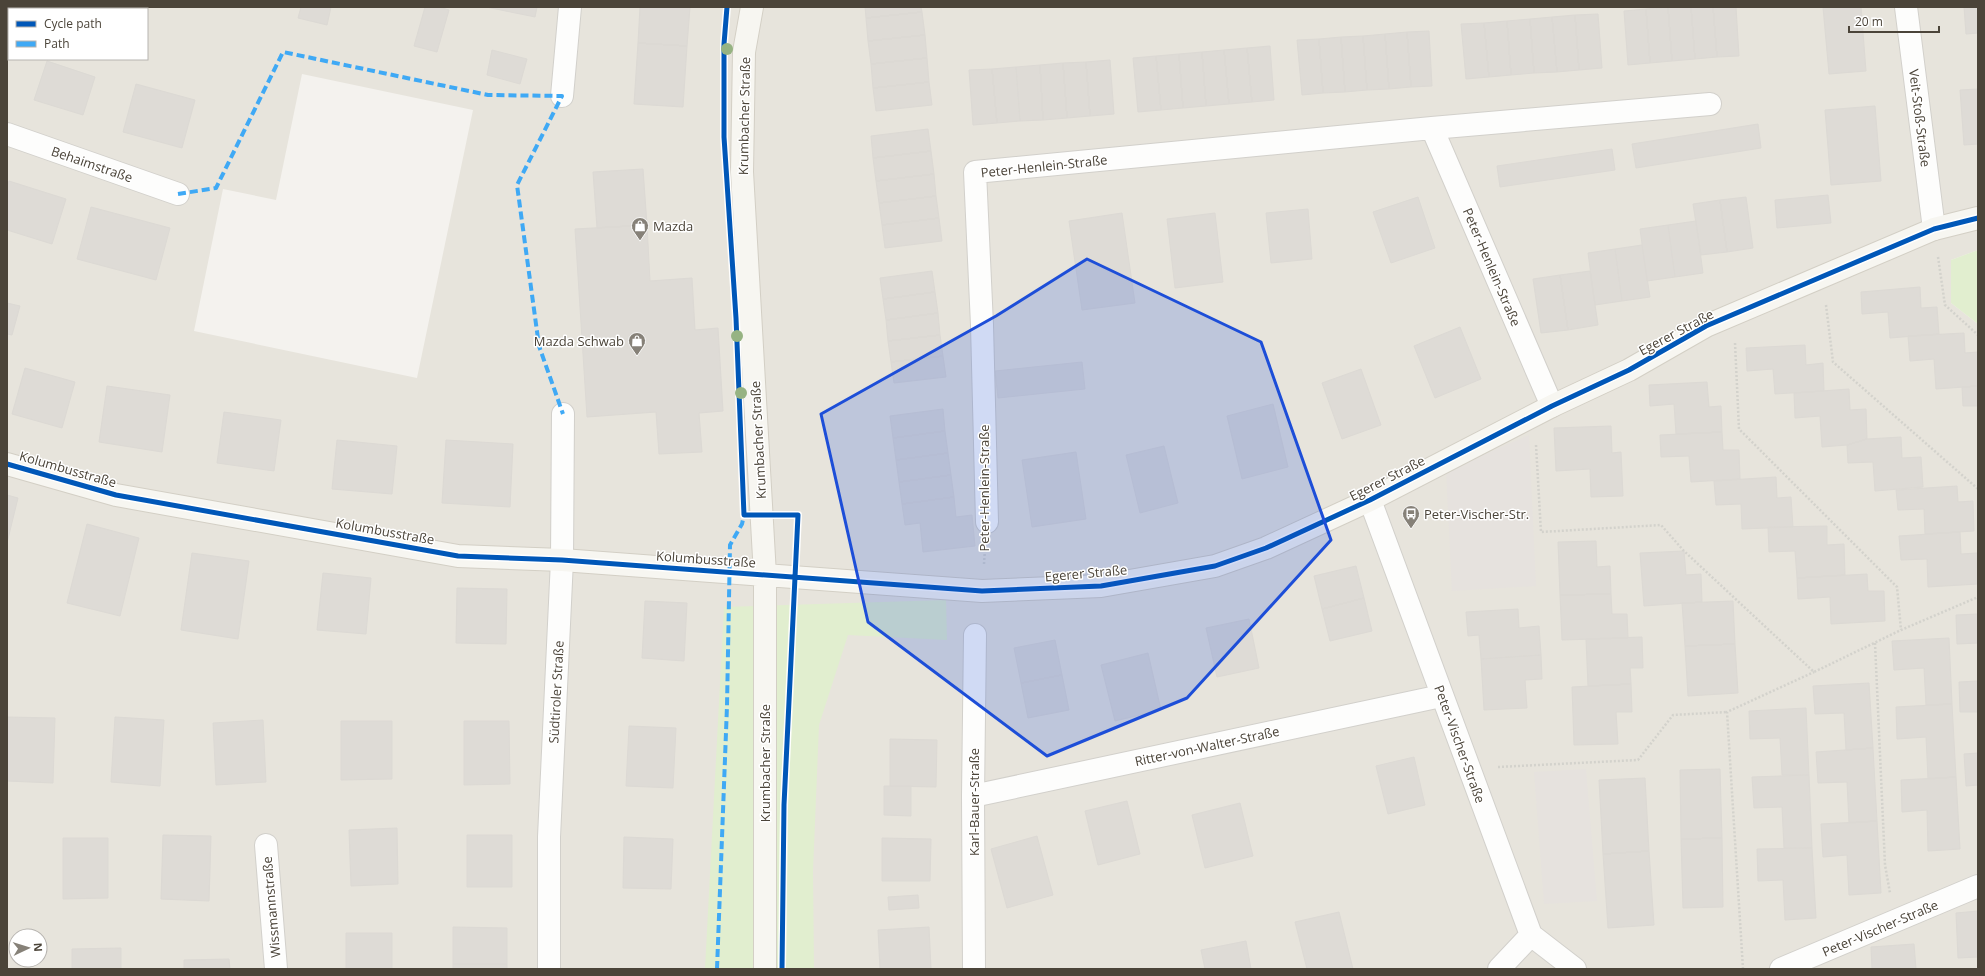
<svg xmlns="http://www.w3.org/2000/svg" width="1985" height="976" viewBox="0 0 1985 976" font-family="'Open Sans',sans-serif">
	<rect width="100%" height="100%" fill="#f4f2ee"/>
	<path fill="#e7e4dc" fill-rule="evenodd" d="M 7,7 L 1978,7 L 1978,250 L 1951,260 L 1951,303 L 1978,324 L 1978,969 L 7,969 ZM 9,9 L 147,9 L 147,59 L 9,59 ZM 302,74 L 473,110 L 417,378 L 194,331 L 223,189 L 276,200 ZM 16,936 L 40,936 L 40,960 L 16,960 Z"/>
	<path fill="#e6e2de" d="M 1529,435 L 1536,586 L 1452,591 L 1446,471 Z
		M 1586,769 L 1597,901 L 1544,904 L 1534,772 Z"/>
	<path fill="#e1eecf" d="M 1978,250 L 1978,324 L 1951,303 L 1951,260 Z
		M 946,600 L 947,640 L 848,635 L 819,725 L 813,871 L 814,969 L 705,969 L 724,607 Z"/>
	<path fill="#dedbd6" stroke="#dcd9d4" d="M 301,7 L 331,7 L 327,25 L 298,18 Z
		M 425,7 L 439,7 L 449,10 L 437,52 L 414,46 Z
		M 486,7 L 537,7 L 535,17 Z
		M 640,7 L 690,7 L 687,46 L 638,43 Z
		M 865,7 L 921,7 L 922,12 L 866,18 Z
		M 1668,7 L 1672,61 L 1650,63 L 1646,9 Z
		M 1668,7 L 1691,7 L 1695,59 L 1672,61 Z
		M 1691,7 L 1713,7 L 1717,57 L 1695,59 Z
		M 1713,7 L 1736,7 L 1739,56 L 1717,57 Z
		M 1823,7 L 1861,7 L 1866,71 L 1829,74 Z
		M 1964,7 L 1978,7 L 1978,33 L 1966,34 Z
		M 1646,9 L 1650,63 L 1628,65 L 1624,11 Z
		M 922,12 L 925,35 L 868,41 L 866,18 Z
		M 1598,14 L 1602,68 L 1579,70 L 1575,15 Z
		M 1575,15 L 1579,70 L 1557,72 L 1552,17 Z
		M 1552,17 L 1557,72 L 1534,73 L 1530,19 Z
		M 1530,19 L 1534,73 L 1511,75 L 1507,21 Z
		M 1507,21 L 1511,75 L 1489,77 L 1484,23 Z
		M 1484,23 L 1489,77 L 1466,79 L 1461,24 Z
		M 1429,31 L 1432,86 L 1411,87 L 1407,32 Z
		M 1407,32 L 1411,87 L 1389,89 L 1385,34 Z
		M 1385,34 L 1389,89 L 1367,90 L 1363,36 Z
		M 925,35 L 927,58 L 871,64 L 868,41 Z
		M 1363,36 L 1367,90 L 1345,92 L 1341,37 Z
		M 1341,37 L 1345,92 L 1323,93 L 1319,39 Z
		M 1319,39 L 1323,93 L 1302,95 L 1297,40 Z
		M 638,43 L 687,46 L 683,107 L 634,104 Z
		M 1270,46 L 1274,100 L 1252,102 L 1247,48 Z
		M 1247,48 L 1252,102 L 1229,104 L 1224,50 Z
		M 492,50 L 527,59 L 520,84 L 487,75 Z
		M 1224,50 L 1229,104 L 1206,106 L 1202,52 Z
		M 1202,52 L 1206,106 L 1183,108 L 1179,54 Z
		M 1179,54 L 1183,108 L 1161,110 L 1156,56 Z
		M 1156,56 L 1161,110 L 1138,112 L 1133,58 Z
		M 927,58 L 929,82 L 873,88 L 871,64 Z
		M 1110,60 L 1114,114 L 1090,116 L 1086,62 Z
		M 47,61 L 95,77 L 83,115 L 34,100 Z
		M 1086,62 L 1090,116 L 1067,118 L 1063,63 Z
		M 1063,63 L 1067,118 L 1043,120 L 1040,65 Z
		M 1040,65 L 1043,120 L 1020,121 L 1016,67 Z
		M 1016,67 L 1020,121 L 997,123 L 992,69 Z
		M 992,69 L 997,123 L 973,125 L 969,70 Z
		M 929,82 L 932,105 L 876,111 L 873,88 Z
		M 136,84 L 195,100 L 182,148 L 123,132 Z
		M 1978,89 L 1978,144 L 1964,145 L 1960,90 Z
		M 1875,106 L 1881,181 L 1831,185 L 1825,110 Z
		M 1758,124 L 1761,148 L 1636,168 L 1632,144 Z
		M 928,129 L 931,151 L 873,158 L 871,136 Z
		M 1612,149 L 1615,170 L 1500,187 L 1497,166 Z
		M 931,151 L 934,174 L 876,181 L 873,158 Z
		M 643,169 L 647,225 L 597,228 L 593,172 Z
		M 934,174 L 936,196 L 879,203 L 876,181 Z
		M 9,181 L 66,199 L 52,244 L 7,230 L 7,187 Z
		M 1828,195 L 1831,223 L 1777,228 L 1775,200 Z
		M 936,196 L 939,218 L 882,225 L 879,203 Z
		M 1418,197 L 1435,248 L 1391,263 L 1373,212 Z
		M 1746,197 L 1753,248 L 1727,252 L 1720,200 Z
		M 1720,200 L 1727,252 L 1701,255 L 1693,204 Z
		M 91,207 L 170,228 L 156,280 L 77,259 Z
		M 1308,209 L 1312,259 L 1271,263 L 1266,213 Z
		M 1122,213 L 1135,303 L 1082,310 L 1069,221 Z
		M 1215,213 L 1223,282 L 1175,288 L 1167,219 Z
		M 939,218 L 942,241 L 885,248 L 882,225 Z
		M 1696,221 L 1703,273 L 1675,277 L 1668,225 Z
		M 647,225 L 650,281 L 692,278 L 695,330 L 718,328 L 723,411 L 699,413 L 702,452 L 659,454 L 656,412 L 587,417 L 575,229 Z
		M 1668,225 L 1675,277 L 1647,281 L 1640,229 Z
		M 1642,245 L 1650,297 L 1622,301 L 1615,249 Z
		M 1615,249 L 1622,301 L 1595,305 L 1588,253 Z
		M 932,271 L 935,292 L 883,299 L 880,278 Z
		M 1590,271 L 1598,325 L 1568,330 L 1560,275 Z
		M 1560,275 L 1568,330 L 1541,333 L 1533,279 Z
		M 1920,287 L 1921,308 L 1937,307 L 1939,334 L 1890,338 L 1888,312 L 1862,314 L 1861,292 Z
		M 935,292 L 938,313 L 886,320 L 883,299 Z
		M 7,303 L 20,306 L 12,335 L 7,334 Z
		M 938,313 L 940,335 L 888,341 L 886,320 Z
		M 1460,327 L 1481,379 L 1435,398 L 1414,346 Z
		M 1964,333 L 1965,353 L 1978,352 L 1978,386 L 1936,389 L 1934,359 L 1910,361 L 1908,336 Z
		M 940,335 L 943,356 L 891,362 L 888,341 Z
		M 1805,345 L 1806,365 L 1823,363 L 1824,391 L 1775,394 L 1773,369 L 1747,371 L 1746,348 Z
		M 943,356 L 946,377 L 894,383 L 891,362 Z
		M 1082,362 L 1085,389 L 998,398 L 995,371 Z
		M 25,368 L 75,382 L 62,428 L 12,414 Z
		M 1361,369 L 1381,425 L 1342,439 L 1322,383 Z
		M 1707,382 L 1709,407 L 1721,406 L 1722,432 L 1676,434 L 1674,404 L 1650,406 L 1649,385 Z
		M 107,386 L 170,395 L 162,452 L 99,442 Z
		M 1978,386 L 1978,406 L 1963,406 L 1962,387 Z
		M 1849,389 L 1850,410 L 1866,409 L 1867,439 L 1847,445 L 1822,447 L 1820,416 L 1795,418 L 1794,393 Z
		M 1273,404 L 1288,467 L 1242,479 L 1227,416 Z
		M 943,409 L 945,431 L 893,438 L 890,416 Z
		M 224,412 L 281,420 L 274,471 L 217,463 Z
		M 1611,426 L 1612,453 L 1621,452 L 1623,496 L 1591,497 L 1590,469 L 1556,471 L 1554,428 Z
		M 945,431 L 948,453 L 896,460 L 893,438 Z
		M 1722,432 L 1723,450 L 1739,450 L 1740,479 L 1691,482 L 1689,456 L 1661,457 L 1660,435 Z
		M 1901,437 L 1902,458 L 1921,457 L 1923,487 L 1875,491 L 1873,462 L 1848,463 L 1847,445 L 1867,439 Z
		M 337,440 L 397,446 L 392,494 L 332,489 Z
		M 446,440 L 513,444 L 510,507 L 442,503 Z
		M 1164,446 L 1178,503 L 1140,513 L 1126,455 Z
		M 1076,452 L 1086,519 L 1032,527 L 1022,460 Z
		M 948,453 L 951,475 L 899,482 L 896,460 Z
		M 951,475 L 954,497 L 902,504 L 899,482 Z
		M 1776,477 L 1777,498 L 1791,497 L 1793,527 L 1742,529 L 1741,504 L 1716,505 L 1714,481 Z
		M 1957,486 L 1958,502 L 1973,501 L 1974,531 L 1925,534 L 1924,509 L 1898,510 L 1896,490 Z
		M 7,495 L 18,498 L 7,543 Z
		M 954,497 L 956,517 L 972,515 L 975,546 L 923,552 L 920,523 L 905,525 L 902,504 Z
		M 87,524 L 139,538 L 120,616 L 67,603 Z
		M 1827,526 L 1827,545 L 1844,544 L 1845,575 L 1797,578 L 1795,551 L 1769,552 L 1768,527 Z
		M 1960,532 L 1961,554 L 1977,553 L 1978,584 L 1928,587 L 1927,559 L 1901,560 L 1899,536 Z
		M 1596,541 L 1597,567 L 1610,566 L 1611,594 L 1560,595 L 1558,542 Z
		M 1684,551 L 1686,575 L 1701,574 L 1702,602 L 1644,606 L 1640,553 Z
		M 192,553 L 249,561 L 238,639 L 181,630 Z
		M 1356,566 L 1364,598 L 1322,609 L 1314,576 Z
		M 323,573 L 371,578 L 366,634 L 317,630 Z
		M 1867,574 L 1868,591 L 1884,591 L 1885,621 L 1831,624 L 1830,597 L 1798,599 L 1797,578 Z
		M 457,588 L 507,589 L 506,644 L 456,643 Z
		M 1611,594 L 1612,614 L 1627,614 L 1628,638 L 1562,640 L 1560,595 Z
		M 1364,598 L 1372,631 L 1330,641 L 1322,609 Z
		M 645,601 L 687,603 L 684,661 L 642,658 Z
		M 1733,601 L 1735,644 L 1685,646 L 1682,603 Z
		M 1518,609 L 1519,628 L 1539,626 L 1541,655 L 1481,659 L 1479,635 L 1468,636 L 1466,612 Z
		M 1978,614 L 1978,643 L 1957,644 L 1956,615 Z
		M 1249,619 L 1259,668 L 1217,677 L 1206,628 Z
		M 1642,637 L 1643,668 L 1630,668 L 1631,684 L 1588,686 L 1586,639 Z
		M 1949,638 L 1952,704 L 1926,705 L 1924,668 L 1894,670 L 1892,641 Z
		M 1055,640 L 1062,675 L 1021,683 L 1014,648 Z
		M 1735,644 L 1738,693 L 1688,696 L 1685,646 Z
		M 1148,653 L 1161,710 L 1115,721 L 1101,665 Z
		M 1541,655 L 1542,679 L 1525,680 L 1527,708 L 1484,710 L 1481,659 Z
		M 1062,675 L 1069,710 L 1028,718 L 1021,683 Z
		M 1978,681 L 1978,712 L 1960,712 L 1959,682 Z
		M 1869,683 L 1873,748 L 1846,750 L 1844,713 L 1815,714 L 1813,686 Z
		M 1631,684 L 1632,712 L 1616,712 L 1618,744 L 1574,745 L 1572,687 Z
		M 1952,704 L 1956,777 L 1928,779 L 1926,737 L 1897,739 L 1896,707 Z
		M 1806,708 L 1809,775 L 1782,775 L 1780,738 L 1750,739 L 1749,711 Z
		M 7,717 L 55,718 L 53,783 L 7,781 Z
		M 115,717 L 164,720 L 160,786 L 111,782 Z
		M 263,720 L 266,782 L 216,785 L 213,723 Z
		M 341,721 L 392,721 L 392,779 L 341,780 Z
		M 464,721 L 509,721 L 510,784 L 464,785 Z
		M 629,726 L 676,728 L 673,788 L 626,786 Z
		M 890,739 L 937,740 L 936,787 L 890,786 Z
		M 1873,748 L 1877,821 L 1849,823 L 1847,782 L 1818,783 L 1816,752 Z
		M 1978,753 L 1978,785 L 1966,786 L 1964,754 Z
		M 1414,757 L 1425,805 L 1388,814 L 1376,766 Z
		M 1720,769 L 1722,838 L 1681,839 L 1680,770 Z
		M 1809,775 L 1812,848 L 1784,848 L 1782,807 L 1754,808 L 1752,777 Z
		M 1956,777 L 1960,849 L 1928,851 L 1927,810 L 1902,812 L 1901,780 Z
		M 1645,778 L 1649,851 L 1603,854 L 1599,780 Z
		M 884,786 L 911,786 L 911,816 L 884,815 Z
		M 1127,801 L 1140,854 L 1098,865 L 1085,811 Z
		M 1240,803 L 1253,856 L 1205,868 L 1192,815 Z
		M 1877,821 L 1881,893 L 1849,895 L 1847,855 L 1823,857 L 1821,824 Z
		M 397,828 L 398,884 L 351,886 L 349,830 Z
		M 163,835 L 211,836 L 209,901 L 161,899 Z
		M 467,835 L 512,835 L 512,887 L 467,887 Z
		M 1037,836 L 1053,895 L 1007,908 L 991,849 Z
		M 624,837 L 673,839 L 671,889 L 623,888 Z
		M 63,838 L 108,838 L 108,898 L 63,899 Z
		M 882,838 L 931,839 L 930,881 L 882,881 Z
		M 1722,838 L 1723,907 L 1683,908 L 1681,839 Z
		M 1812,848 L 1816,918 L 1785,920 L 1783,880 L 1758,881 L 1757,849 Z
		M 1649,851 L 1654,925 L 1608,928 L 1603,854 Z
		M 918,895 L 919,908 L 889,910 L 888,897 Z
		M 1978,911 L 1978,957 L 1958,958 L 1956,913 Z
		M 1339,912 L 1353,969 L 1307,969 L 1295,922 Z
		M 453,927 L 507,928 L 507,964 L 453,964 Z
		M 929,927 L 931,969 L 880,969 L 878,930 Z
		M 346,933 L 392,933 L 392,969 L 346,969 Z
		M 1246,941 L 1251,969 L 1205,969 L 1201,950 Z
		M 1914,944 L 1916,969 L 1872,969 L 1871,947 Z
		M 121,948 L 121,969 L 72,969 L 72,949 Z
		M 229,959 L 230,969 L 184,969 L 184,960 Z
		M 453,964 L 507,964 L 507,969 L 453,969 Z"/>
	<g fill="none" stroke-linecap="round" stroke-linejoin="round">
		<defs>
			<path id="street" d="M 1906,7 L 1934,229
				M 562,96 L 570,7
				M 1432,128 L 1552,406
				M 7,134 L 178,194
				M 1370,500 L 1531,935 L 1575,969
				M 987,522 L 982,325 L 975,172 L 1432,128 L 1710,104
				M 973,796 L 1441,696
				M 266,845 L 276,969
				M 549,969 L 549,837 L 562,560 L 563,414
				M 974,969 L 973,796 L 975,635
				M 1499,969 L 1531,935
				M 1781,969 L 1978,886"/>
			<path id="secondary" d="M 752,7 L 744,52 L 742,172 L 765,575 L 765,969
				M 7,464 L 116,495 L 458,556 L 562,560 L 982,591 L 1101,586 L 1215,566 L 1266,548 L 1370,500 L 1552,406 L 1629,370 L 1706,326 L 1934,229 L 1978,218"/>
		</defs>
		<use href="#street" stroke="#d2d0cb" stroke-width="24"/>
		<use href="#secondary" stroke="#d3cfc5" stroke-width="24"/>
		<path stroke="#d3d2cc" stroke-width="2.5" stroke-dasharray="2 2" stroke-linecap="butt" d="M 1938,257 L 1945,305 L 1978,335
			M 1826,305 L 1833,362 L 1978,489
			M 1735,343 L 1739,429 L 1897,587 L 1901,630
			M 1536,445 L 1541,532 L 1661,525 L 1684,551 L 1814,672 L 1901,630 L 1978,597
			M 984,564 L 985,549
			M 1875,643 L 1885,865 L 1890,893
			M 1498,767 L 1638,760 L 1673,715 L 1727,712
			M 1743,969 L 1727,712 L 1814,672"/>
		<use href="#street" stroke="#fdfdfc" stroke-width="22"/>
		<use href="#secondary" stroke="#f7f6f1" stroke-width="22"/>
		<path stroke="#3fa9f5" stroke-width="4" stroke-dasharray="8 4" stroke-linecap="butt" d="M 178,194 L 216,188 L 283,52 L 488,95 L 562,96 L 517,185 L 539,346 L 563,414
			M 717,969 L 727,706 L 730,545 L 742,524 L 744,515"/>
		<defs>
			<path id="cycleway" d="M 727,7 L 724,44 L 724,137 L 736,318 L 744,515 L 798,515 L 784,805 L 782,969
				M 7,464 L 116,495 L 458,556 L 562,560 L 982,591 L 1101,586 L 1215,566 L 1266,548 L 1370,500 L 1552,406 L 1629,370 L 1706,326 L 1934,229 L 1978,218"/>
		</defs>
		<use href="#cycleway" stroke="#fff" stroke-width="8"/>
		<use href="#cycleway" stroke="#0057b8" stroke-width="5"/>
	</g>
	<g fill="#96b382">
		<circle cx="727" cy="49" r="6"/>
		<circle cx="737" cy="336" r="6"/>
		<circle cx="741" cy="393" r="6"/>
	</g>
	<path fill="#1d4ed8" fill-opacity="0.2" stroke="#1d4ed8" stroke-width="3" stroke-linejoin="round" d="M 1087,259 L 1261,342 L 1331,540 L 1187,698 L 1047,756 L 868,622 L 821,414 L 996,316 Z"/>
	<defs>
		<symbol id="shop-pin" viewBox="-11 -11 22 30"><path d="M0 17L-7.5 6A9.5 9.5 0 1 1 7.5 6Z" fill="#868178" stroke="#fff"/><path d="M-5-2.5h2.3a2.7 3.5 0 0 1 5.4 0H5L5.5 6h-11ZM-1.5-2.5h3a1.5 2.3 0 0 0-3 0Z" fill="#fff"/></symbol>
		<symbol id="bus-pin" viewBox="-11 -11 22 30"><path d="M0 17L-7.5 6A9.5 9.5 0 1 1 7.5 6Z" fill="#868178" stroke="#fff"/><path d="M-5-6H5V4H4V6H2V4H-2V6H-4V4H-5ZM-3.5-4V0h7V-4ZM-3.5 1.2v1.5H-2V1.2ZM2 1.2v1.5H3.5V1.2Z" fill="#fff"/></symbol>
	</defs>
	<g fill-rule="evenodd">
		<use href="#shop-pin" x="630" y="216" width="20" height="27"/>
		<use href="#shop-pin" x="627" y="331" width="20" height="27"/>
		<use href="#bus-pin" x="1401" y="504" width="20" height="27"/>
	</g>
	<g text-anchor="middle" stroke-width="3" stroke-linejoin="round" paint-order="stroke">
		<g font-size="13" fill="#4b4439" stroke="#fff">
			<text transform="translate(744 116) rotate(-89)" y="5">Krumbacher Straße</text>
			<text transform="translate(1920 118) rotate(83)" y="5">Veit-Stoß-Straße</text>
			<text transform="translate(92 164) rotate(19)" y="5">Behaimstraße</text>
			<text transform="translate(1044 166) rotate(-6)" y="5">Peter-Henlein-Straße</text>
			<text transform="translate(1492 267) rotate(67)" y="5">Peter-Henlein-Straße</text>
			<text transform="translate(1676 332) rotate(-28)" y="5">Egerer Straße</text>
			<text transform="translate(758 440) rotate(-93)" y="5">Krumbacher Straße</text>
			<text transform="translate(68 469) rotate(16)" y="5">Kolumbusstraße</text>
			<text transform="translate(1387 478) rotate(-27)" y="5">Egerer Straße</text>
			<text transform="translate(984 488) rotate(-90)" y="5">Peter-Henlein-Straße</text>
			<text transform="translate(385 531) rotate(10)" y="5">Kolumbusstraße</text>
			<text transform="translate(706 559) rotate(4)" y="5">Kolumbusstraße</text>
			<text transform="translate(1086 573) rotate(-5)" y="5">Egerer Straße</text>
			<text transform="translate(556 692) rotate(-87)" y="5">Südtiroler Straße</text>
			<text transform="translate(1460 744) rotate(70)" y="5">Peter-Vischer-Straße</text>
			<text transform="translate(1207 746) rotate(-12)" y="5">Ritter-von-Walter-Straße</text>
			<text transform="translate(765 763) rotate(-90)" y="5">Krumbacher Straße</text>
			<text transform="translate(974 802) rotate(-90)" y="5">Karl-Bauer-Straße</text>
			<text transform="translate(271 907) rotate(-95)" y="5">Wissmannstraße</text>
			<text transform="translate(1880 928) rotate(-23)" y="5">Peter-Vischer-Straße</text>
		</g>
		<g font-size="13" fill="#4b4439" stroke="#fff" text-anchor="start">
			<text x="653" y="231">Mazda</text>
			<text x="624" y="346" text-anchor="end">Mazda Schwab</text>
			<text x="1424" y="519">Peter-Vischer-Str.</text>
		</g>
	</g>
	<rect width="1985" height="976" fill="none" stroke="#4b4439" stroke-width="16"/>
	<rect x="8" y="8" width="140" height="52" fill="#ffffff" stroke="#b7b4b0"/>
	<rect x="16" y="21" width="20" height="6" fill="#0057b8" stroke="#b7b4b0"/>
	<text x="44" y="28" font-size="12" fill="#4b4439">Cycle path</text>
	<rect x="16" y="41" width="20" height="6" fill="#3fa9f5" stroke="#b7b4b0"/>
	<text x="44" y="48" font-size="12" fill="#4b4439">Path</text>
	<g transform="translate(28 948) rotate(86)"><circle r="19" fill="#ffffff" stroke="#b7b4b0"/>
	<path d="M0-3L7 15L0 10L-7 15Z" fill="#868178"/>
	<text y="-6" font-size="11" font-weight="bold" text-anchor="middle" fill="#4b4439">N</text>
	</g>
	<path d="M1849 26v6h90v-6" fill="none" stroke="#4b4439" stroke-width="2"/>
	<text x="1855" y="26" font-size="12" fill="#4b4439" stroke="#ffffff" stroke-width="3" paint-order="stroke">20 m</text>
</svg>
